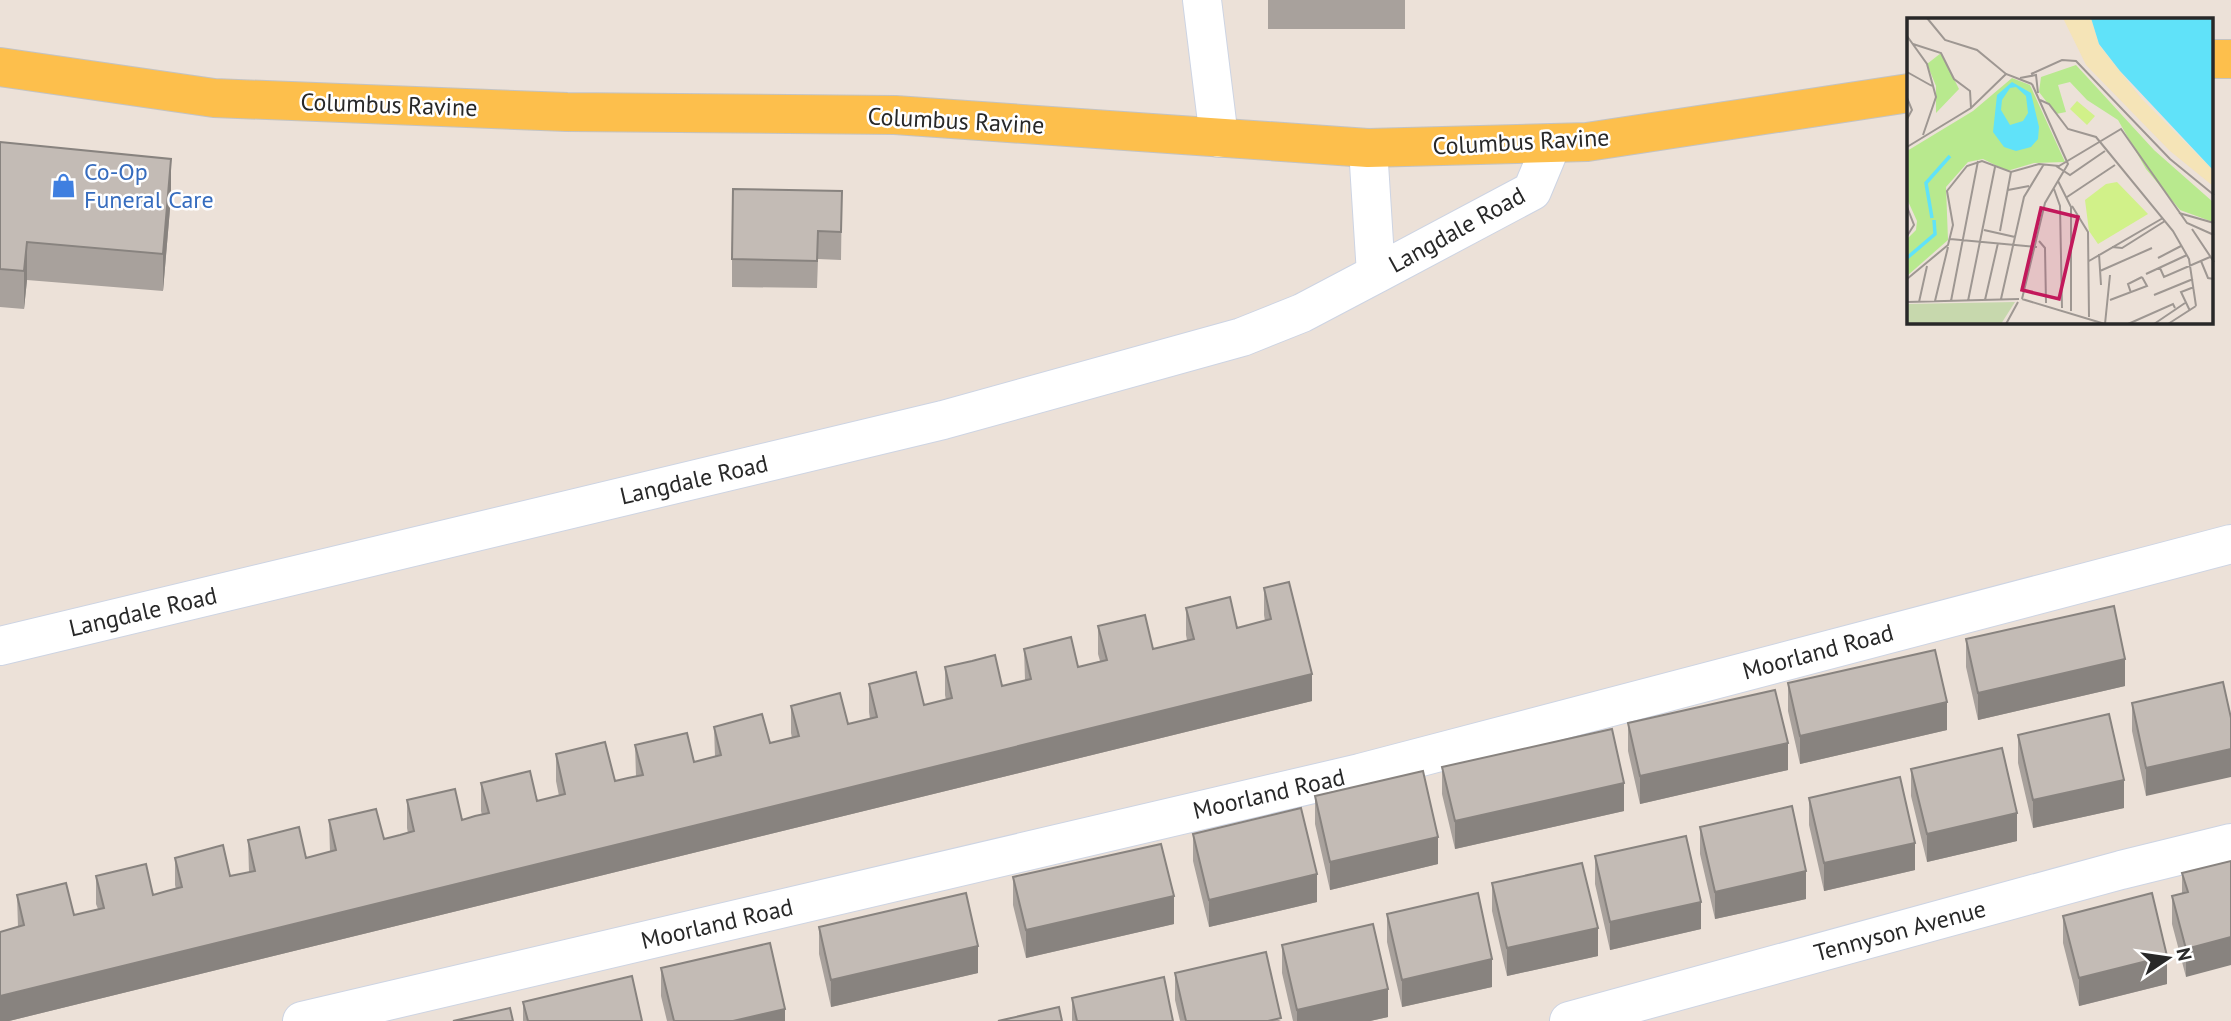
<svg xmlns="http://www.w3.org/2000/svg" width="2231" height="1021" viewBox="0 0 2231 1021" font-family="'PT Sans',sans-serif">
	<rect width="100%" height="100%" fill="#ece1d8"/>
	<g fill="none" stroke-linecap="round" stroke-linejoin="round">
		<defs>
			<path id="minor" d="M 1202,0 L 1219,138
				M 1376,274 L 1532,191 L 1552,143
				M 0,646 L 943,420 L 1242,337 L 1302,313 L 1376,274 L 1368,148
				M 302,1021 L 1360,773 L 2231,544
				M 1569,1021 L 2121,870 L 2231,843"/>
			<path id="primary" d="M 2212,59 L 2231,59
				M 0,67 L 214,98 L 567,112 L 895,115 L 1368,148 L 1587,142 L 1909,93"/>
		</defs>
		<use href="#minor" stroke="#cdd4e3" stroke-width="40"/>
		<use href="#primary" stroke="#c3c3c3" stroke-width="40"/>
		<use href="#minor" stroke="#fff" stroke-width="38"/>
		<use href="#primary" stroke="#fdbf4c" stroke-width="38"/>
	</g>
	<path fill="#a8a19c" d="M 1268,0 L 1405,0 L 1405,29 L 1268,29 Z
		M 0,142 L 171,197 L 163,291 L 27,280 L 24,309 L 0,307 Z
		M 842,191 L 841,260 L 818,259 L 817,288 L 732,287 L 732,259 Z
		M 1264,588 L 1312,701 L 9,1021 L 0,1021 L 18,927 L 17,895 L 74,915 L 98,909 L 96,904 L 96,876 L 153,895 L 176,889 L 175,885 L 175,858 L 230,876 L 249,872 L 248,840 L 306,858 L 330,852 L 329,820 L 384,839 L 408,833 L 407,828 L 407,800 L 462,820 L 482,815 L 481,811 L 481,783 L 537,801 L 559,796 L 556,781 L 556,754 L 615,781 L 636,776 L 635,745 L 694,762 L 715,757 L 714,727 L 770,743 L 792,738 L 791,733 L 791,706 L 848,724 L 870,719 L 869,712 L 869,684 L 924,705 L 946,700 L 945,695 L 945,667 L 1002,686 L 1025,680 L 1024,649 L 1078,667 L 1100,661 L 1098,654 L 1098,626 L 1153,649 L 1187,640 L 1186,635 L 1186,608 L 1237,628 L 1265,621 L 1264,615 Z
		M 1966,639 L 2125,686 L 1978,720 L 1966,667 Z
		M 2223,682 L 2146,796 L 2132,731 L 2132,703 Z
		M 1788,683 L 1947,730 L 1800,764 L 1788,711 Z
		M 1628,723 L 1788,770 L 1640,804 L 1628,751 Z
		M 2018,735 L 2124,808 L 2033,828 L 2018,763 Z
		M 1442,767 L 1624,811 L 1455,849 L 1442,794 Z
		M 1911,769 L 2017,841 L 1927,862 L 1911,796 Z
		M 1315,796 L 1438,864 L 1330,890 L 1315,824 Z
		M 1809,798 L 1915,870 L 1824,891 L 1809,825 Z
		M 1700,827 L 1806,899 L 1715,919 L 1700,854 Z
		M 1193,834 L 1317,902 L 1209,927 L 1193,861 Z
		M 1595,856 L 1701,929 L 1610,950 L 1595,884 Z
		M 2231,861 L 2186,977 L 2172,924 L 2172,896 L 2182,894 L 2182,873 Z
		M 1013,877 L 1174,924 L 1026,958 L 1013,905 Z
		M 1492,883 L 1598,956 L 1507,976 L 1492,911 Z
		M 1387,914 L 1492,987 L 1402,1007 L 1387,942 Z
		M 2063,916 L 2167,984 L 2079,1006 L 2063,943 Z
		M 819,927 L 978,973 L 831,1007 L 819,954 Z
		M 1282,945 L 1388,1017 L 1370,1021 L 1293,1021 L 1282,973 Z
		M 661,968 L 785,1021 L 667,1021 L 661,996 Z
		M 1175,973 L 1281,1021 L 1180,1021 L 1175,1000 Z
		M 1072,998 L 1173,1021 L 1072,1021 Z
		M 523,1002 L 642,1021 L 523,1021 Z"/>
	<path fill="#88837f" d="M 171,159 L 171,197 L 163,291 L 163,254 Z
		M 27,242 L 27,280 L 24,309 L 24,271 Z
		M 2125,659 L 2125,686 L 1978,720 L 1978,693 Z
		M 1312,674 L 1312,701 L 9,1021 L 0,1021 L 0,996 Z
		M 1947,702 L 1947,730 L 1800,764 L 1800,736 Z
		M 1788,743 L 1788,770 L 1640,804 L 1640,776 Z
		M 2231,749 L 2231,777 L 2146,796 L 2146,768 Z
		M 2124,780 L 2124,808 L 2033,828 L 2033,800 Z
		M 1624,783 L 1624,811 L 1455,849 L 1455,821 Z
		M 2017,813 L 2017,841 L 1927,862 L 1927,834 Z
		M 1438,837 L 1438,864 L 1330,890 L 1330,862 Z
		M 1915,843 L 1915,870 L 1824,891 L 1824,863 Z
		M 1806,871 L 1806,899 L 1715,919 L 1715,892 Z
		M 1317,874 L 1317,902 L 1209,927 L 1209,900 Z
		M 1174,896 L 1174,924 L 1026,958 L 1026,930 Z
		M 1701,902 L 1701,929 L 1610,950 L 1610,922 Z
		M 1598,928 L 1598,956 L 1507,976 L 1507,948 Z
		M 2231,937 L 2231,965 L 2186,977 L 2186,949 Z
		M 978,946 L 978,973 L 831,1007 L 831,980 Z
		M 2167,956 L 2167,984 L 2079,1006 L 2079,978 Z
		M 1492,959 L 1492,987 L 1402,1007 L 1402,980 Z
		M 1388,989 L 1388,1017 L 1370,1021 L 1297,1021 L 1297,1010 Z
		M 785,1009 L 785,1021 L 733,1021 Z"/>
	<path fill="#c3bbb5" stroke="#88837f" stroke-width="2" d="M 0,142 L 171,159 L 163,254 L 27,242 L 24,271 L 0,269 Z
		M 733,189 L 842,191 L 841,232 L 818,231 L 817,261 L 732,259 Z
		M 1289,582 L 1312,674 L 0,996 L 0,932 L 24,925 L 17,895 L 66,883 L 74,915 L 104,908 L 96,876 L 146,864 L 153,895 L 167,891 L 182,887 L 175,858 L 223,845 L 230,876 L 255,871 L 248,840 L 299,827 L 306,858 L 336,850 L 329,820 L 376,809 L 384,839 L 400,835 L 414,831 L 407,800 L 455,789 L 462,820 L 475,816 L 489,813 L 481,783 L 530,771 L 537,801 L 565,794 L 556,754 L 605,742 L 615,781 L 628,778 L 643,775 L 635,745 L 687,733 L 694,762 L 721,755 L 714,727 L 762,714 L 770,743 L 799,736 L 791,706 L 840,693 L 848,724 L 877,717 L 869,684 L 916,672 L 924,705 L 952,698 L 945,667 L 972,661 L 995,655 L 1002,686 L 1031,679 L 1024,649 L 1071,637 L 1078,667 L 1107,660 L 1098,626 L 1145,615 L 1153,649 L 1194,639 L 1186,608 L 1230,597 L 1237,628 L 1271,619 L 1264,588 Z
		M 2114,606 L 2125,659 L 1978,693 L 1966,639 Z
		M 1935,650 L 1947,702 L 1800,736 L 1788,683 Z
		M 2223,682 L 2231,718 L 2231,749 L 2146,768 L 2132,703 Z
		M 1775,690 L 1788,743 L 1640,776 L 1628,723 Z
		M 2109,714 L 2124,780 L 2033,800 L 2018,735 Z
		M 1612,729 L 1624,783 L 1455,821 L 1442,767 Z
		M 2002,748 L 2017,813 L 1927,834 L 1911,769 Z
		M 1423,771 L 1438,837 L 1330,862 L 1315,796 Z
		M 1900,777 L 1915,843 L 1824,863 L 1809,798 Z
		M 1792,806 L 1806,871 L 1715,892 L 1700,827 Z
		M 1301,808 L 1317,874 L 1209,900 L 1193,834 Z
		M 1686,836 L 1701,902 L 1610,922 L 1595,856 Z
		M 1161,844 L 1174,896 L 1026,930 L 1013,877 Z
		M 2231,861 L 2231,937 L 2186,949 L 2172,896 L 2188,892 L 2182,873 Z
		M 1582,863 L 1598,928 L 1507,948 L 1492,883 Z
		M 966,893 L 978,946 L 831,980 L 819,927 Z
		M 1478,893 L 1492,959 L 1402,980 L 1387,914 Z
		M 2152,893 L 2167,956 L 2079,978 L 2063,916 Z
		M 1373,924 L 1388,989 L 1297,1010 L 1282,945 Z
		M 770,943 L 785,1009 L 733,1021 L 674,1021 L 661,968 Z
		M 1266,952 L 1281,1018 L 1268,1021 L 1186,1021 L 1175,973 Z
		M 632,976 L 642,1021 L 528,1021 L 523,1002 Z
		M 1164,977 L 1173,1021 L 1077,1021 L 1072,998 Z
		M 1059,1007 L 1062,1021 L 998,1021 Z
		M 510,1008 L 513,1021 L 453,1021 Z"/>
	<defs>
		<symbol id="shop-bare" viewBox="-9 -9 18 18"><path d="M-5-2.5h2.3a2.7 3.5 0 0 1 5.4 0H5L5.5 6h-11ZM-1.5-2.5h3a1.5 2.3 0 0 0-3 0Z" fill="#3f7fe0" stroke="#fff" stroke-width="2.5" paint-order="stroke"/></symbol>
	</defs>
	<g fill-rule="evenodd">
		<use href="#shop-bare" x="46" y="168" width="35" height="35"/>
	</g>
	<g text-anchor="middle" stroke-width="5" stroke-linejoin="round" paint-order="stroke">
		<g font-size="24" fill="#282828" stroke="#fff">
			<text transform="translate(389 105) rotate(2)" y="8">Columbus Ravine</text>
			<text transform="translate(956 121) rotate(3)" y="8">Columbus Ravine</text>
			<text transform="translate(1521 142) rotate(-3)" y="8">Columbus Ravine</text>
			<text transform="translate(1457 230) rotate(-29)" y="8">Langdale Road</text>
			<text transform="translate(694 480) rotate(-13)" y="8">Langdale Road</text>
			<text transform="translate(143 612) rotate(-13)" y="8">Langdale Road</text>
			<text transform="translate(1818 652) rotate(-15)" y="8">Moorland Road</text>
			<text transform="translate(1269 794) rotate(-13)" y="8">Moorland Road</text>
			<text transform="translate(717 924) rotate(-13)" y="8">Moorland Road</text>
			<text transform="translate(1900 931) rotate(-15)" y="8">Tennyson Avenue</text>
		</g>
		<g font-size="24" fill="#366cbe" stroke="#fff" text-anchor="start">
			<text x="84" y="180">Co-Op<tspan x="84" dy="28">Funeral Care</tspan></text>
		</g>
	</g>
	<g transform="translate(1907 18)">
		<rect width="306" height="306" fill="#ece1d8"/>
		<path d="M 34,35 L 52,71 L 29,95 L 29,68 L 20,46 ZM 169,47 L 247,132 L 306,184 L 306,204 L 273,192 L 239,151 L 211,102 L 180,82 L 163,64 L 151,67 L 159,94 L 149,96 L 132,74 L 134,59 ZM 105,60 L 123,67 L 158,144 L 127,145 L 100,153 L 76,141 L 61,144 L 39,169 L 41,222 L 0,258 L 0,221 L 9,212 L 10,203 L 0,181 L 0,133 L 66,93 Z" fill="#b8e98e"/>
		<path d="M 156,0 L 184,0 L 192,27 L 235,81 L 306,152 L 306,168 L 263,133 L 179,47 Z" fill="#f5e4b7"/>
		<path d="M 108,284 L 94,306 L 0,306 L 0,286 Z" fill="#c7d8ad"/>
		<path d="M 170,83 L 188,98 L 180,107 L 163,91 ZM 210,164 L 241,196 L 191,226 L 182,213 L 178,182 L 199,166 Z" fill="#d1f189"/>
		<path d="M 184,0 L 306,0 L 306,152 L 213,53 L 192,26 ZM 105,64 L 124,75 L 132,109 L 131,121 L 124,129 L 109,133 L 97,129 L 86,114 L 90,77 ZM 109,69 L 119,78 L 121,95 L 116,103 L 103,107 L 94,92 L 95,82 L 103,70 Z" fill="#60e2f9" fill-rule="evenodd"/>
		<path fill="none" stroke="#60e2f9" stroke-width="3.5" d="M 25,200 L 19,165 L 43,138M 0,240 L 28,216 L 27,202"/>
		<path fill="none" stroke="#9e9792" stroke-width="2" d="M 20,0 L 38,22 L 70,32 L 99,56 L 125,66M 0,18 L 20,46 L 29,79 L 16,117M 6,26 L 34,35 L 47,61 L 63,73 L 64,90M 0,54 L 25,68M 124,56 L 155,42 L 169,43 L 263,141 L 307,177M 113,60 L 129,57 L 131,75M 0,80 L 5,92 L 0,101M 133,82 L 142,86 L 161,111 L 189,119 L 266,213 L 282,241 L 289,288M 0,129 L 64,90 L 99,56M 149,148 L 163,157 L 198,133M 151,163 L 164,189 L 164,293M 147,171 L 153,188 L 155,290M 101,172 L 122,168M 160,179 L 208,147M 165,188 L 181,214 L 182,299M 0,189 L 7,207 L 0,218M 272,195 L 307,205M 285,211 L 307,244M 77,212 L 108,219M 93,213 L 104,154M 43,221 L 130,229M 132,223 L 138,230 L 139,285M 205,229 L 215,230 L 258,203M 192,236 L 194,267M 251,240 L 274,228M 182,243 L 256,200M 294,243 L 301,260 L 307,261M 253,250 L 257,259 L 303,239M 193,253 L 245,230M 239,256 L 280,237M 0,261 L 41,227 L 46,207 L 40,173 L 60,148 L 75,143 L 104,154 L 132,146 L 152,148 L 214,111 L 280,205 L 307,217M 224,275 L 221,266 L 235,259M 247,277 L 286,261M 94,281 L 117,179 L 137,146M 115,281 L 198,306M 115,281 L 138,185 L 161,146 L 125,66M 78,282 L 91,225M 203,282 L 240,268 L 235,259M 28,283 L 41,229M 44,283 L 71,143M 61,283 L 88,149M 0,284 L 112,281M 12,284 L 20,248M 283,293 L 274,274 L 287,269M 99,306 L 111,284M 198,306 L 203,257M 221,306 L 266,286 L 268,290M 247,306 L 278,285M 261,306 L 289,288"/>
		<path fill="#c2185b" fill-opacity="0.15" stroke="#c2185b" stroke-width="3.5" d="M 134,190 L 171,199 L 152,281 L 115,272 Z"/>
		<rect width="306" height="306" fill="none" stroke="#282828" stroke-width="3.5"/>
	</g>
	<g transform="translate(2168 958) rotate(77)" stroke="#ffffff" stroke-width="5" paint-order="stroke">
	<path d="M0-5L12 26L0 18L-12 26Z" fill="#282828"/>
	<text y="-10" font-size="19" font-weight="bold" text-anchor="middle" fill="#282828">N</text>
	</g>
</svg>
